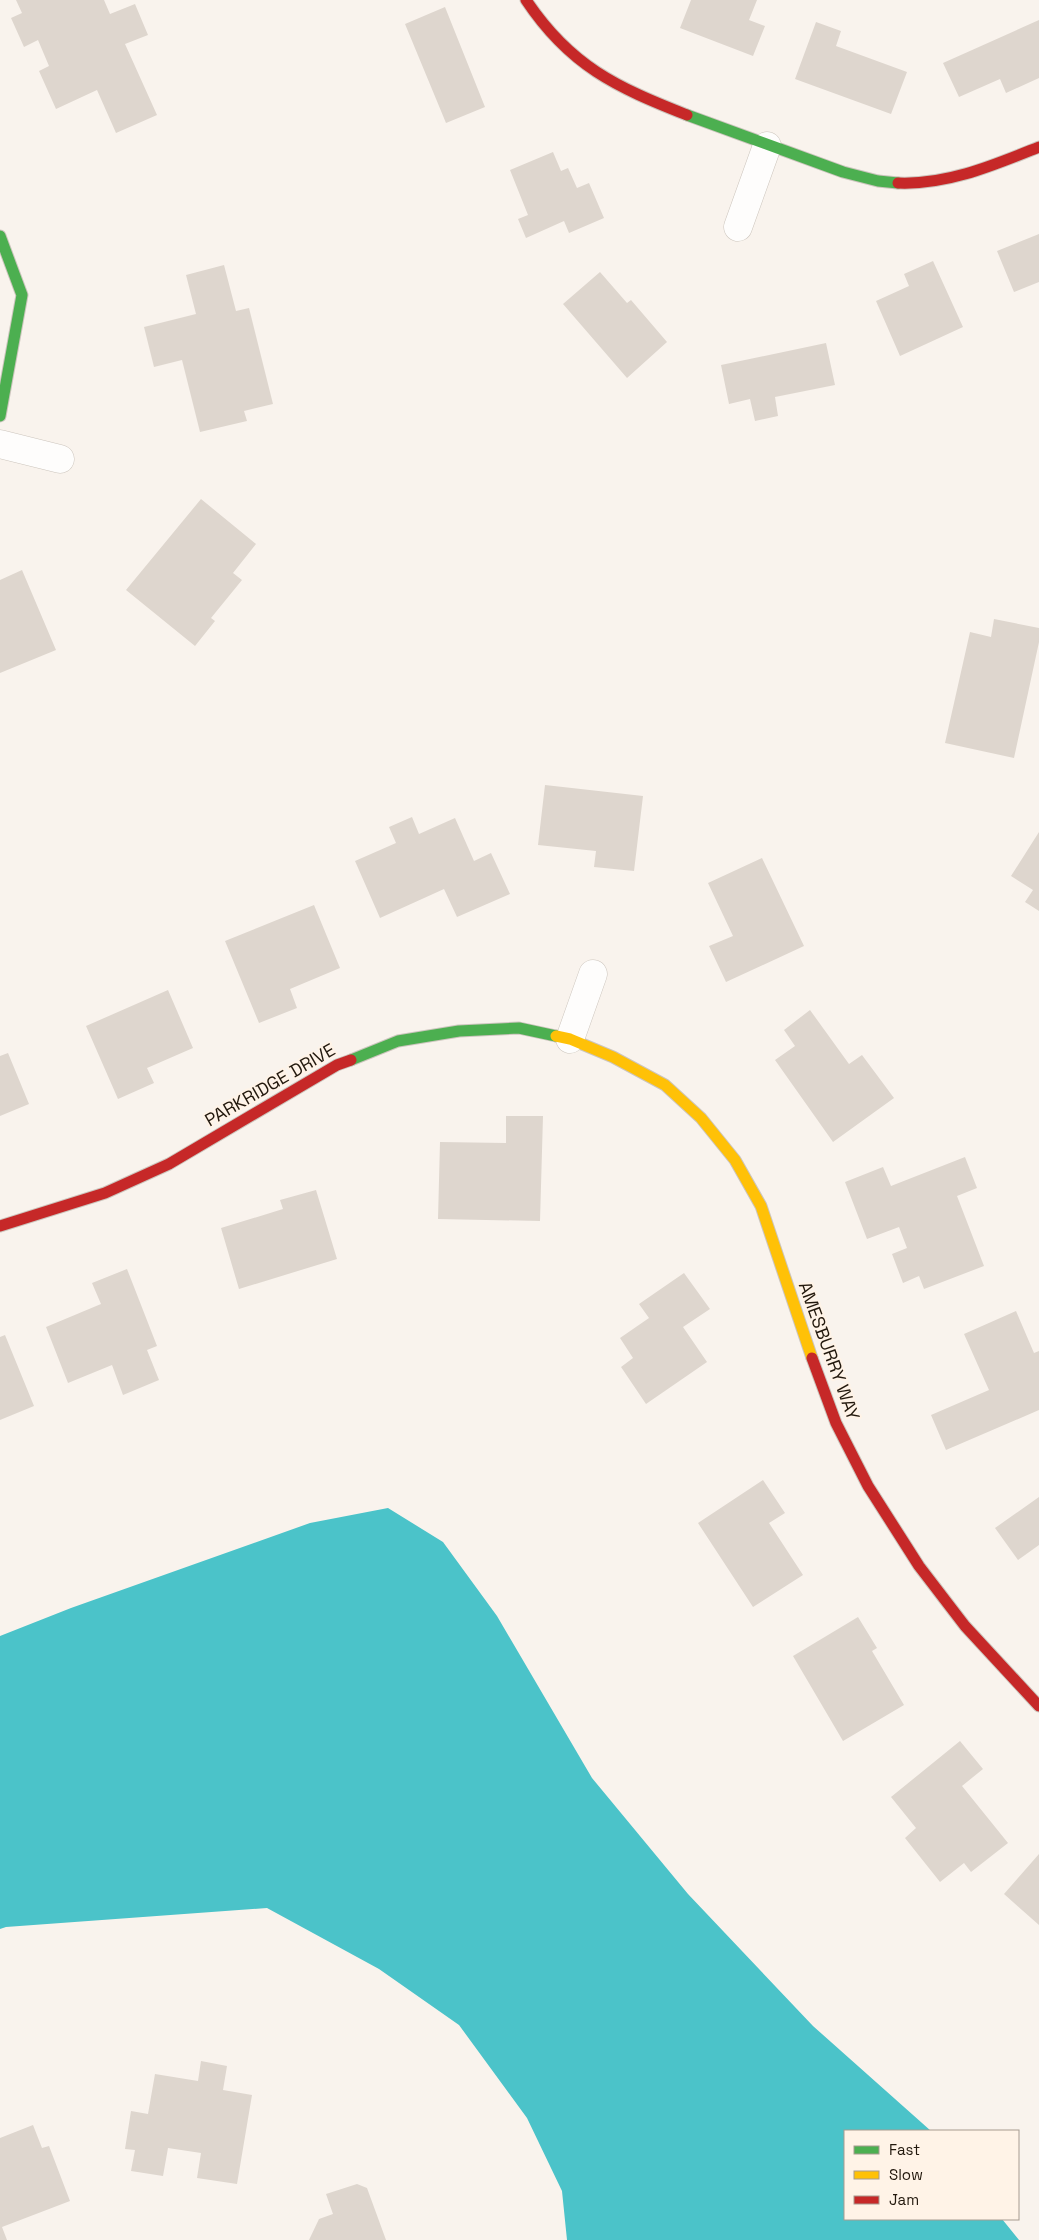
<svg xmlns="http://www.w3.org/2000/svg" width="1039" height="2240" viewBox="0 0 1039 2240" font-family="'Space Grotesk',sans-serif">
	<rect width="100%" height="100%" fill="#f9f3ed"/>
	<path fill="#4bc3c9" d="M 388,1508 L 443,1542 L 497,1616 L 592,1778 L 688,1894 L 813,2026 L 931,2131 L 845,2131 L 845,2219 L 1002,2219 L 1019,2240 L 567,2240 L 562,2191 L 527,2118 L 459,2025 L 379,1969 L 267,1908 L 6,1927 L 0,1929 L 0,1636 L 71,1608 L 310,1523 Z"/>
	<path fill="#ded6ce" d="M 16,0 L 104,0 L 110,14 L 135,4 L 148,35 L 125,44 L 157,115 L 116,133 L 97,90 L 56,109 L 39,71 L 49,66 L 38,40 L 24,47 L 11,18 L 22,13 Z
		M 691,0 L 757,0 L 749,20 L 765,26 L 753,56 L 680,28 Z
		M 445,7 L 485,107 L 446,123 L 405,24 Z
		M 1039,20 L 1039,78 L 1006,93 L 1000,79 L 959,97 L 943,63 Z
		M 816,22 L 841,31 L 836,46 L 907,72 L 891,114 L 795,79 Z
		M 553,152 L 561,171 L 568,168 L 577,188 L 589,183 L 604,218 L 569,233 L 564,221 L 526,238 L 518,219 L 528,215 L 510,170 Z
		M 1039,234 L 1039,282 L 1014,292 L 997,251 Z
		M 933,261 L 963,327 L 900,356 L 876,301 L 909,286 L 904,274 Z
		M 224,265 L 236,311 L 249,308 L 273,404 L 244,411 L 247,421 L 200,432 L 182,360 L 154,367 L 144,327 L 196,314 L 186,275 Z
		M 600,272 L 627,303 L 631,300 L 667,342 L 627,378 L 563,304 Z
		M 826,343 L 835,385 L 775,397 L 778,416 L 755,421 L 750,399 L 729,404 L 721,365 Z
		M 201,499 L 256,544 L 233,573 L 242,580 L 211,618 L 215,621 L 195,646 L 126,590 Z
		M 22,570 L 56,650 L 0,673 L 0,580 Z
		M 994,619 L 1039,628 L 1039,642 L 1014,758 L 945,743 L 970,632 L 991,637 Z
		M 545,785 L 643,796 L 634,871 L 594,867 L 596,851 L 538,845 Z
		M 412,817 L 419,834 L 455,818 L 474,861 L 491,853 L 510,894 L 457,917 L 444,889 L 380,918 L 355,861 L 396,843 L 389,827 Z
		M 1039,832 L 1039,911 L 1025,902 L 1033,890 L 1011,876 Z
		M 762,858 L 804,946 L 726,982 L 709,946 L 733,936 L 708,883 Z
		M 314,905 L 340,968 L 290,989 L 297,1008 L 259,1023 L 225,941 Z
		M 168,990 L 193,1048 L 147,1068 L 154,1083 L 118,1099 L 86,1026 Z
		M 810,1010 L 849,1064 L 862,1055 L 894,1098 L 833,1142 L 775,1060 L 795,1046 L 784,1030 Z
		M 8,1053 L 29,1104 L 0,1116 L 0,1056 Z
		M 506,1116 L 543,1116 L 540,1221 L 438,1219 L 440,1142 L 506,1143 Z
		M 965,1157 L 977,1188 L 957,1196 L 984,1266 L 924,1289 L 919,1276 L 903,1283 L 892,1254 L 907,1248 L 899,1227 L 867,1239 L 845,1182 L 883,1167 L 891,1186 Z
		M 316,1190 L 337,1259 L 239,1289 L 221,1228 L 283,1209 L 280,1200 Z
		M 127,1269 L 157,1346 L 147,1350 L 159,1380 L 123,1395 L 112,1365 L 68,1383 L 46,1327 L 101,1304 L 92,1283 Z
		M 684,1273 L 710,1309 L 683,1327 L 707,1362 L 646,1404 L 621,1367 L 633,1358 L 620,1338 L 649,1318 L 639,1304 Z
		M 1016,1311 L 1034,1353 L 1039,1351 L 1039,1410 L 946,1450 L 931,1415 L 989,1390 L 964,1334 Z
		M 5,1335 L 34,1406 L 0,1420 L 0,1337 Z
		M 763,1480 L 785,1513 L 769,1523 L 803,1575 L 753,1607 L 698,1523 Z
		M 1039,1497 L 1039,1545 L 1018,1560 L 995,1528 Z
		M 858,1617 L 877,1648 L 872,1651 L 904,1705 L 843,1741 L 793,1656 Z
		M 960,1741 L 983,1769 L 962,1786 L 1008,1843 L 971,1872 L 964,1863 L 940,1882 L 905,1838 L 916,1828 L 891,1797 Z
		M 1039,1854 L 1039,1925 L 1004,1894 Z
		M 201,2061 L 227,2066 L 223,2090 L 252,2095 L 237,2184 L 197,2178 L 201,2153 L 168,2148 L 163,2176 L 131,2171 L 135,2150 L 125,2149 L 131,2111 L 148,2114 L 155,2074 L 198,2081 Z
		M 33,2125 L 42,2148 L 49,2146 L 70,2201 L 2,2227 L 7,2240 L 0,2240 L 0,2138 Z
		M 357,2184 L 367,2188 L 386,2240 L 309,2240 L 319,2219 L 333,2214 L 326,2194 Z"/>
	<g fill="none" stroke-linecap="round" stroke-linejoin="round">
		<defs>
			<path id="street" d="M 738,227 L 767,146
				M 0,444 L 60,459
				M 570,1039 L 593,974"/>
			<path id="fast" d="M 687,115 L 843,172 L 878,181 L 898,183
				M 0,236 L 22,295 L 0,416
				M 351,1060 L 398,1041 L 459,1031 L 519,1028 L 556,1036"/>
			<path id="slow" d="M 556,1036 L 570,1039 L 613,1057 L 665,1085 L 701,1118 L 735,1160 L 761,1206 L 812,1358"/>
			<path id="jam" d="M 526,0 C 570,66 616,87 687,115
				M 898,183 C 948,185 994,165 1039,147
				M 0,1226 L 105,1193 L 169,1164 L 337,1065 L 351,1060
				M 812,1358 L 836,1423 L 868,1486 L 919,1566 L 965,1626 L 1039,1706"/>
		</defs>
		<use href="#street" stroke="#ccc5bd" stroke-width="29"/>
		<use href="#fast" stroke="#ccc5bd" stroke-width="13"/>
		<use href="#slow" stroke="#ccc5bd" stroke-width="13"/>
		<use href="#jam" stroke="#ccc5bd" stroke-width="13"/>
		<use href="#street" stroke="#fefdfc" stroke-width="28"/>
		<use href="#fast" stroke="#4caf50" stroke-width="11"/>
		<use href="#slow" stroke="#ffc107" stroke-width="11"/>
		<use href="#jam" stroke="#c62828" stroke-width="11"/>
	</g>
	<g text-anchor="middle" stroke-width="4" stroke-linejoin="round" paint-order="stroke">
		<g font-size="18" fill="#22180d" stroke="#fff3e7">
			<text transform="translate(270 1085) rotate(-30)" y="6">PARKRIDGE DRIVE</text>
			<text transform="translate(829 1351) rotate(70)" y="6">AMESBURRY WAY</text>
		</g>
	</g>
	<rect x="844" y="2130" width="175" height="90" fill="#fff3e7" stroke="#a79b90"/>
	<rect x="854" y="2146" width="25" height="8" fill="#4caf50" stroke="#a79b90"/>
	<text x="889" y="2155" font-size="15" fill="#22180d">Fast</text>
	<rect x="854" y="2171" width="25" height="8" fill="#ffc107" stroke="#a79b90"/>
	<text x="889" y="2180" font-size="15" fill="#22180d">Slow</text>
	<rect x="854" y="2196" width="25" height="8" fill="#c62828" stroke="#a79b90"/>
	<text x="889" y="2205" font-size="15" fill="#22180d">Jam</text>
</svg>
